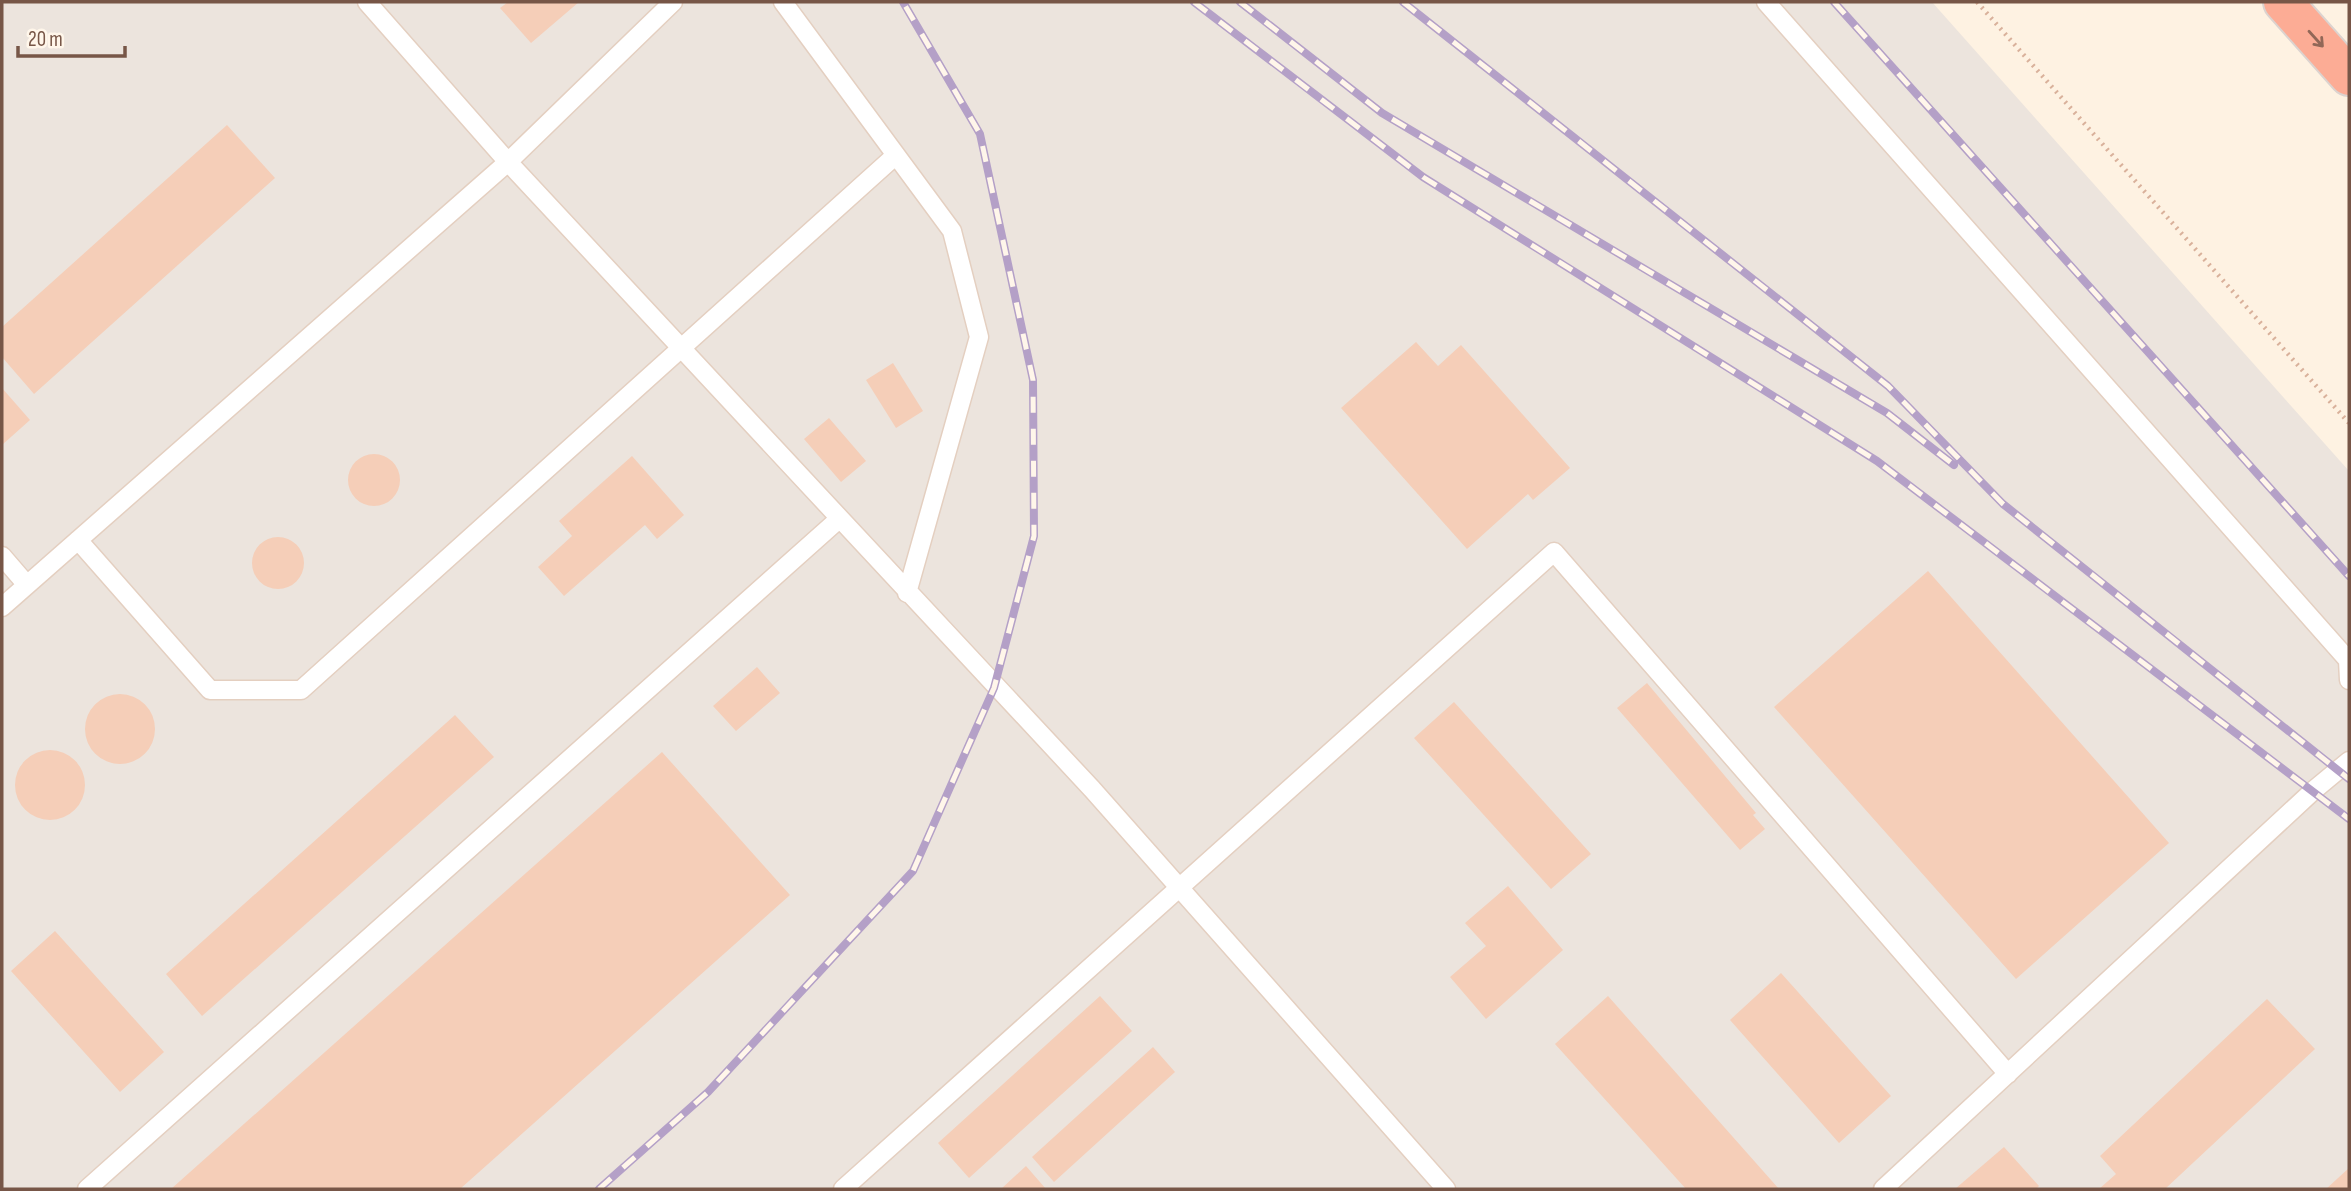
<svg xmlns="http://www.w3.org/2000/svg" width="2351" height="1191" viewBox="0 0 2351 1191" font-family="'Sofia Sans Condensed',sans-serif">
	<rect width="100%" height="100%" fill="#fef2e2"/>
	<path fill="#ece4dd" d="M 2,2 L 1932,2 L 2349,471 L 2349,1189 L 2,1189 Z"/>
	<path fill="#f5ceb8" d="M 508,2 L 579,2 L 531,43 L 500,8 Z
		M 227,125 L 275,178 L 34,394 L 2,357 L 2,327 Z
		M 1416,342 L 1438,366 L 1461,345 L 1570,468 L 1533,500 L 1528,494 L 1467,549 L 1341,408 Z
		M 893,363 L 923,411 L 896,428 L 866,380 Z
		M 2,388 L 30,420 L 2,445 Z
		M 829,418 L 866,461 L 841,482 L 804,439 Z
		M348 480a26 26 0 1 1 52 0a26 26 0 1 1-52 0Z
		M 632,456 L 684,515 L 657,539 L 645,525 L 564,596 L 538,567 L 572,536 L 559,521 Z
		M252 563a26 26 0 1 1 52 0a26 26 0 1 1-52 0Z
		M 1928,571 L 2169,843 L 2016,979 L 1774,707 Z
		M 757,667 L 780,693 L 736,731 L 713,706 Z
		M 1647,683 L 1756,813 L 1753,815 L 1765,829 L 1740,850 L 1617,708 Z
		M85 729a35 35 0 1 1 70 0a35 35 0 1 1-70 0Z
		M 1454,702 L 1591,854 L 1551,889 L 1414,738 Z
		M 455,715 L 494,757 L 202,1016 L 166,974 Z
		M15 785a35 35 0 1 1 70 0a35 35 0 1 1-70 0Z
		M 662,752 L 790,895 L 460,1189 L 171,1189 Z
		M 1508,886 L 1563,950 L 1486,1019 L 1450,977 L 1486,946 L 1465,923 Z
		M 55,931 L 164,1052 L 120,1092 L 11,971 Z
		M 1781,973 L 1891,1096 L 1839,1143 L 1730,1020 Z
		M 1100,996 L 1132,1031 L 969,1178 L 938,1143 Z
		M 1608,996 L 1779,1189 L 1686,1189 L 1555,1044 Z
		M 2267,999 L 2315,1049 L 2165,1189 L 2099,1189 L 2116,1174 L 2100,1156 Z
		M 1153,1047 L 1175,1072 L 1054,1182 L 1032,1157 Z
		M 2004,1147 L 2039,1186 L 2036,1189 L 1955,1189 Z
		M 1026,1166 L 1046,1189 L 1001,1189 Z
		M 2349,1168 L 2349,1189 L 2326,1189 Z"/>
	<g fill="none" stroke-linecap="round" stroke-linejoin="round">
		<defs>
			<path id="lane" d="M 367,2 L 508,162 L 1092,789 L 1446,1189
				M 783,2 L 952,231 L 979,337 L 907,593
				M 1766,2 L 2348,660 L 2349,680
				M 78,540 L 210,690 L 301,690 L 896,155
				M 2,556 L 27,585
				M 2,607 L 508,162 L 673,2
				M 87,1189 L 839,519
				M 843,1189 L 1554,552 L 2008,1074
				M 1883,1189 L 2314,790 L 2349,761"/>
			<path id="highway" d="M 2283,2 L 2349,76"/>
		</defs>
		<use href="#lane" stroke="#e4cfc0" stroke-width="21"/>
		<use href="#highway" stroke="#dcd3cf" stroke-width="42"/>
		<path stroke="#d9b19b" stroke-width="4.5" stroke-dasharray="2 5" stroke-linecap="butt" d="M 1977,2 L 2349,423"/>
		<use href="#lane" stroke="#fff" stroke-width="18"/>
		<use href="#highway" stroke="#fcac95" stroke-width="38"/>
		<defs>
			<path id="rail" d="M 1194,2 L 1423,177 L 1877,461 L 2349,819
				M 1240,2 L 1382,113 L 1887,413 L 1954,465
				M 1403,2 L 1888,386 L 2003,504 L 2349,779
				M 1834,2 L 2349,576
				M 599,1189 L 708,1092 L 913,871 L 994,688 L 1034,536 L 1033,380 L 980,134 L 903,2"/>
		</defs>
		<use href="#rail" stroke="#b4a0c7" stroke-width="8"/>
		<use href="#rail" stroke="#fff6ea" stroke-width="5" stroke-dasharray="16" stroke-linecap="butt"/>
	</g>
	<defs><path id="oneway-shaft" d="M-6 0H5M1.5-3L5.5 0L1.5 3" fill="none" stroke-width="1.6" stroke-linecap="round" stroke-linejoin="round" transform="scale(1.75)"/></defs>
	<use stroke="#926757" href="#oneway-shaft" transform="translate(2316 39) rotate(48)"/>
	<rect width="2351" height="1191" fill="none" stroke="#775647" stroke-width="7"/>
	<path d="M18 46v10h107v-10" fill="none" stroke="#775647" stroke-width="3.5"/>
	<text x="28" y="46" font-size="21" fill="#775647" stroke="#fff6ea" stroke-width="5" paint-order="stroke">20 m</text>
</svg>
